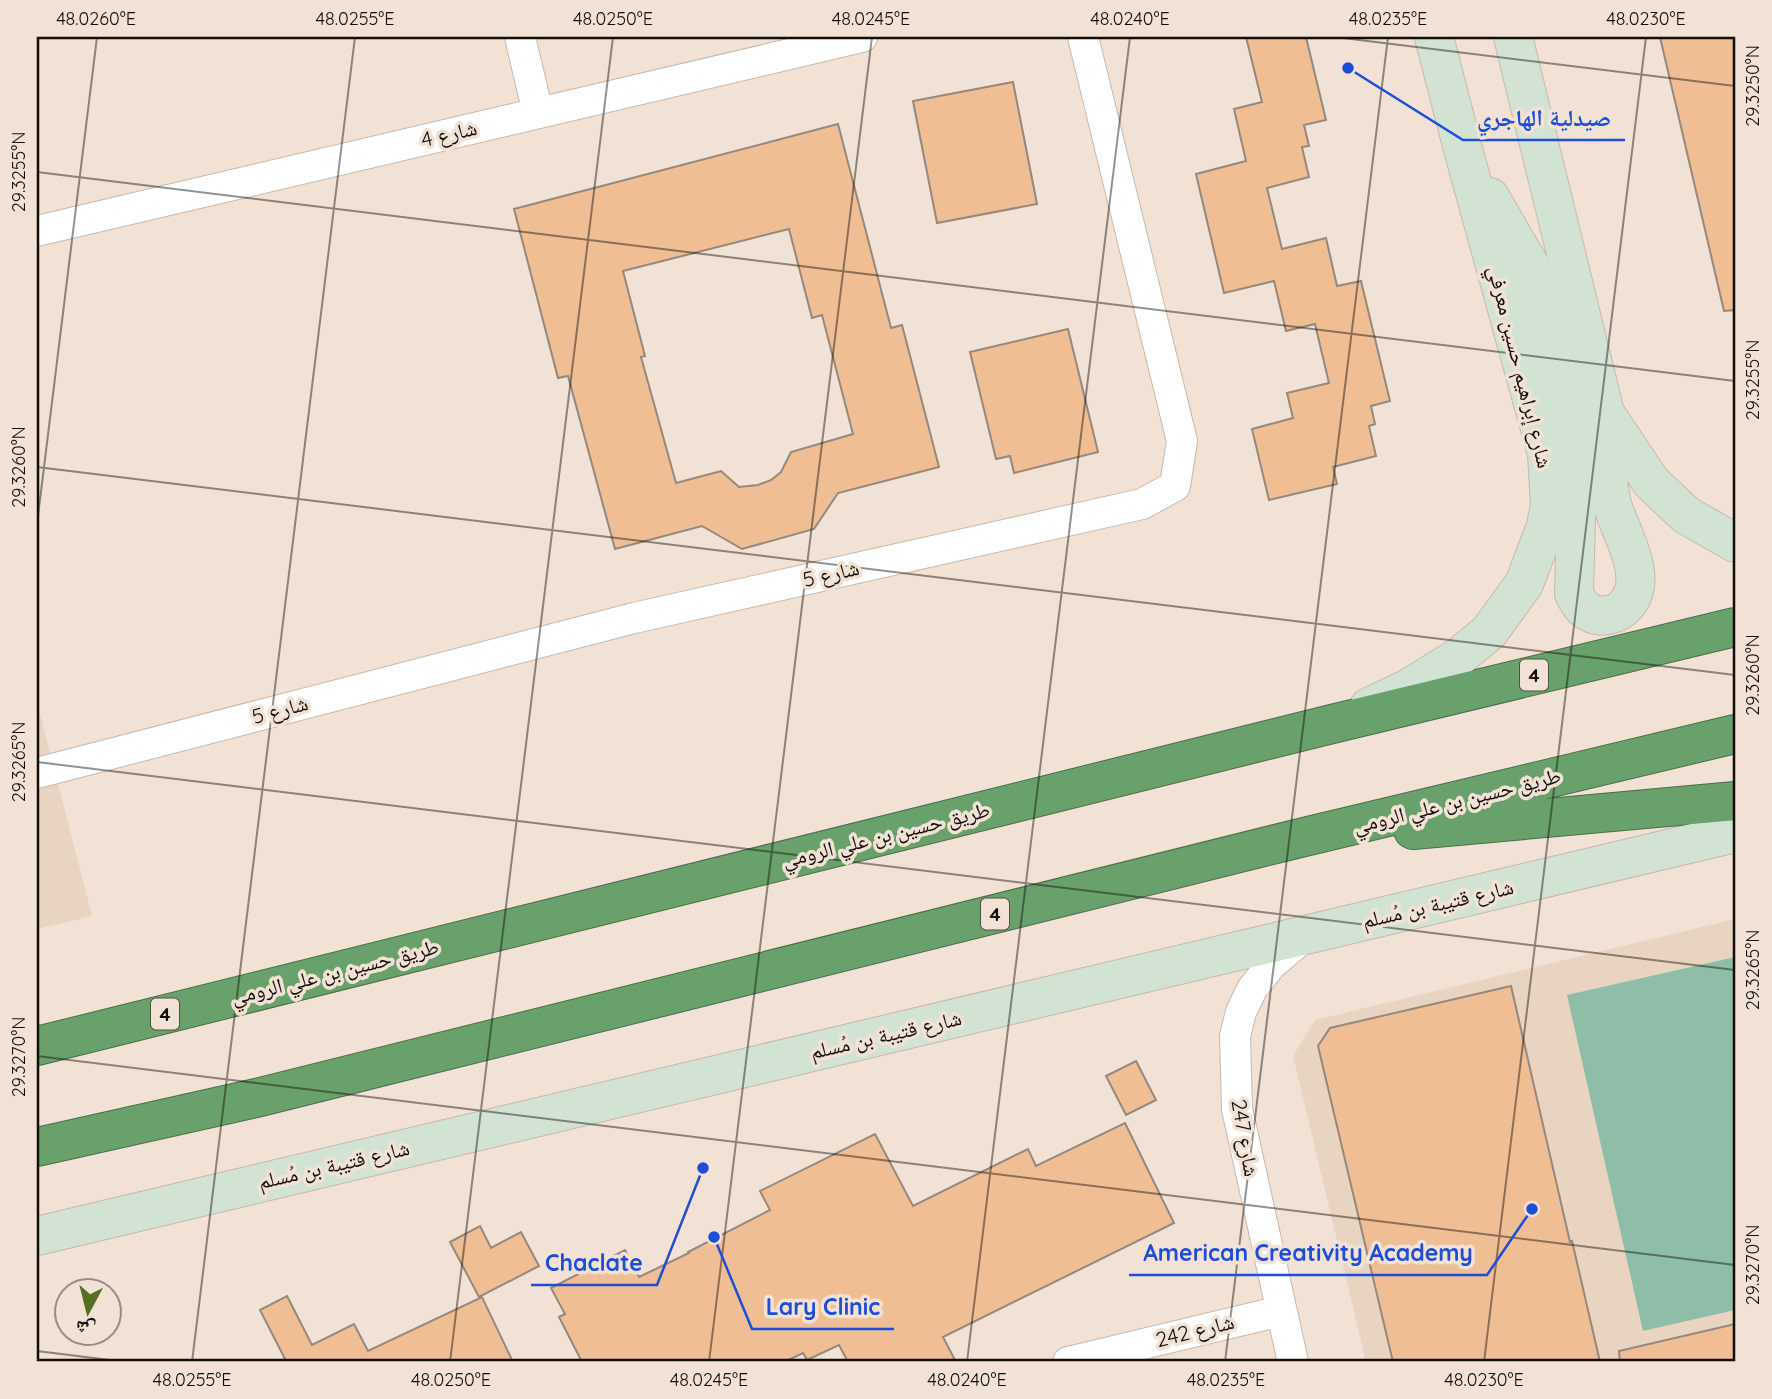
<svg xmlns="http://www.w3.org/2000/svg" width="1772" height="1399" viewBox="0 0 1772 1399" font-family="Quicksand,'Noto Naskh Arabic',sans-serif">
	<rect width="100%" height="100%" fill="#f1e2d5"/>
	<path fill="#e9d4c2" d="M 37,702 L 92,916 L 37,929 Z
		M 1735,919 L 1735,1362 L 1366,1362 L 1293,1056 L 1315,1020 Z"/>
	<path fill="#8ebea8" d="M 1735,957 L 1735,1310 L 1643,1331 L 1567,995 Z"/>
	<path fill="#f0be94" stroke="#96887c" stroke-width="2" fill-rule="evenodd" d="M 1246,37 L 1306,37 L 1326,120 L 1304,125 L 1309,146 L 1302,147 L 1309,177 L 1267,188 L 1282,249 L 1326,238 L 1337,286 L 1361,281 L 1390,401 L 1371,406 L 1375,424 L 1369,426 L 1376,456 L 1333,467 L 1337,484 L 1269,500 L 1252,429 L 1293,418 L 1287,393 L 1329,383 L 1315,324 L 1286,331 L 1274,281 L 1224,293 L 1196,174 L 1246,161 L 1234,109 L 1262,102 Z
		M 1660,37 L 1735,37 L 1735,310 L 1724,311 Z
		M 1013,82 L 1037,204 L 937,223 L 913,101 Z
		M 838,124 L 891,328 L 902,325 L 939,467 L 838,493 L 814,529 L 742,549 L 702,526 L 615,549 L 568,376 L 558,378 L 514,209 ZM 789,229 L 812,318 L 822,315 L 853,434 L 791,452 L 781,472 L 771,480 L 758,485 L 739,487 L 721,471 L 676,483 L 641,357 L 645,356 L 623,271 Z
		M 1068,329 L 1098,452 L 1014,473 L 1010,456 L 996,459 L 970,352 Z
		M 1511,986 L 1570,1242 L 1572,1241 L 1600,1362 L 1393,1362 L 1318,1046 L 1330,1028 Z
		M 1136,1061 L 1156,1100 L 1126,1115 L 1106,1076 Z
		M 1125,1123 L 1174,1223 L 943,1337 L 956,1362 L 848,1362 L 839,1345 L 807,1360 L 803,1353 L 784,1362 L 582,1362 L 559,1317 L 565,1314 L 551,1288 L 625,1250 L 639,1277 L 689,1253 L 688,1252 L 770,1210 L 760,1191 L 875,1134 L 913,1206 L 1028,1149 L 1036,1166 Z
		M 480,1226 L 491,1248 L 521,1232 L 539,1266 L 479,1297 L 450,1242 Z
		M 287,1296 L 312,1345 L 354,1324 L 368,1351 L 482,1297 L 513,1362 L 278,1362 L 285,1359 L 260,1310 Z
		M 1735,1324 L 1735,1362 L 1620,1362 L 1619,1351 Z"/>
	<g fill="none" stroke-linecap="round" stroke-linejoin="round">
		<defs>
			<path id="street" d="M 520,37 L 538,113
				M 37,231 L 862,37
				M 37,773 L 634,618 L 1142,504 L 1175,486 L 1182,441 L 1083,37
				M 1068,1362 L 1281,1311
				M 1293,1362 L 1237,1109 L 1235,1036 L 1241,1012 L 1252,989 L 1272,964 L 1305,936"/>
			<path id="secondary" d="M 1513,37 L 1605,413 L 1651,482 L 1686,515 L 1735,543
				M 1490,197 L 1530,266 L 1572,435 L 1577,482 L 1574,594 C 1580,605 1584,612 1597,615 C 1604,617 1616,614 1622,609 C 1654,582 1620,533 1612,504 C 1605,474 1605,443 1605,413
				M 1369,707 L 1409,688 L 1459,657 L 1489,632 L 1524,584 L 1546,526 L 1550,505 L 1547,454 L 1464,153 L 1434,37
				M 37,1236 L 1735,833"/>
			<path id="highway" d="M 1413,830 L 1735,801
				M 37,1046 L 1332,724 L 1735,627
				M 37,1147 L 256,1098 L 1300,838 L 1735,734"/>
		</defs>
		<use href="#street" stroke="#c7b8ac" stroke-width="32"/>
		<use href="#secondary" stroke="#c7b8ac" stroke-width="40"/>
		<use href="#highway" stroke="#4a6e49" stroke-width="40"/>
		<use href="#street" stroke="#fff" stroke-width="30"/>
		<use href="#secondary" stroke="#d2e3d3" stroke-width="38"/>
		<use href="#highway" stroke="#68a16c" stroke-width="38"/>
	</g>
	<path fill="none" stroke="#120e09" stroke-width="2" stroke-opacity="0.45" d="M 1335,37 L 1735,86M 37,172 L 1735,381M 37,467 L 1735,675M 37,524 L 97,37M 37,762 L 1735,970M 37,1056 L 1735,1265M 37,1351 L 126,1362M 192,1362 L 355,37M 450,1362 L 613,37M 709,1362 L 872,37M 967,1362 L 1130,37M 1225,1362 L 1388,37M 1484,1362 L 1646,37"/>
	<g text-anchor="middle" stroke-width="7" stroke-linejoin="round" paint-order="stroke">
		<g fill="#f1e2d5" stroke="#554e46" stroke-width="2">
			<rect x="1520" y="659.5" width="28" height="31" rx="5"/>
			<rect x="981" y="898.5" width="28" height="31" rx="5"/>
			<rect x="151" y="998.5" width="28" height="31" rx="5"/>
		</g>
		<g font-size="19" font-weight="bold" fill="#120e09">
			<text x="1534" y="682">4</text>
			<text x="995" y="921">4</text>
			<text x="165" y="1021">4</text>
		</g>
		<g font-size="21" fill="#120e09" stroke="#f1e2d5">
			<text transform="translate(449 134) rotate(-13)" y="7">شارع 4</text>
			<text transform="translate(1520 367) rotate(76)" y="7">شارع إبراهيم حسين معرفي</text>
			<text transform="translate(831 574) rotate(-13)" y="7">شارع 5</text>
			<text transform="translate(280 710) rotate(-15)" y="7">شارع 5</text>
			<text transform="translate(1457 801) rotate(-14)" y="7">طريق حسين بن علي الرومي</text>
			<text transform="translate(886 835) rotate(-14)" y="7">طريق حسين بن علي الرومي</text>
			<text transform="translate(1438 904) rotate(-13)" y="7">شارع قتيبة بن مُسلم</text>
			<text transform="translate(335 972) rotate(-14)" y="7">طريق حسين بن علي الرومي</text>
			<text transform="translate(886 1035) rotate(-13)" y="7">شارع قتيبة بن مُسلم</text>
			<text transform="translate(1245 1138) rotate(80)" y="7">شارع 247</text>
			<text transform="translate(334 1165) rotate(-13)" y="7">شارع قتيبة بن مُسلم</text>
			<text transform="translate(1195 1331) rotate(-14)" y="7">شارع 242</text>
		</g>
	</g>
	<path fill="none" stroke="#1d4ed8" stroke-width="2.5" d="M1348 68L1463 140H1625M1532 1209L1487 1275H1129M703 1168L657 1285H531M714 1237L752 1329H894"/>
	<g fill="#1d4ed8" stroke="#f1e2d5" stroke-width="2.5">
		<circle cx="1348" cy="68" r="7"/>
		<circle cx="1532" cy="1209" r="7"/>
		<circle cx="703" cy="1168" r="7"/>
		<circle cx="714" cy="1237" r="7"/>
	</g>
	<g font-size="23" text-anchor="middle" font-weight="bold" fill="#1d4ed8" stroke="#f1e2d5" stroke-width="7" stroke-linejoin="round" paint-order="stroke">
		<text x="1544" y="126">صيدلية الهاجري</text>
		<text x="1308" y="1261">American Creativity Academy</text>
		<text x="594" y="1271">Chaclate</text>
		<text x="823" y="1315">Lary Clinic</text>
	</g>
	<rect width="1772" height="1399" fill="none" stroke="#f1e2d5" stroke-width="77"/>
	<g transform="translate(88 1312) rotate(187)"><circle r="33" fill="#f1e2d5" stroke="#988d83" stroke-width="2"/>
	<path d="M0-5L12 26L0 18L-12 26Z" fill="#566f20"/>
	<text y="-10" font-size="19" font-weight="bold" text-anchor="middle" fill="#120e09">ش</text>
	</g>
	<rect x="38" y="38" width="1696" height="1322" fill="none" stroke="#120e09" stroke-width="2.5"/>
	<g font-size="18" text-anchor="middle" fill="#120e09">
		<text x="96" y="25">48.0260°E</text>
		<text x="355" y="25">48.0255°E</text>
		<text x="613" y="25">48.0250°E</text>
		<text x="871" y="25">48.0245°E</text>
		<text x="1130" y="25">48.0240°E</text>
		<text x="1388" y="25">48.0235°E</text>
		<text x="1646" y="25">48.0230°E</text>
		<text transform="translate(1753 86) rotate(-90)" y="6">29.3250°N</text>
		<text transform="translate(19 172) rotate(-90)" y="6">29.3255°N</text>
		<text transform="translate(1753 380) rotate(-90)" y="6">29.3255°N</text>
		<text transform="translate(19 467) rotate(-90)" y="6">29.3260°N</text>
		<text transform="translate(1753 675) rotate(-90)" y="6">29.3260°N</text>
		<text transform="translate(19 762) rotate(-90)" y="6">29.3265°N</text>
		<text transform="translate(1753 970) rotate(-90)" y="6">29.3265°N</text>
		<text transform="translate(19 1057) rotate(-90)" y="6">29.3270°N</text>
		<text transform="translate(1753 1265) rotate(-90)" y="6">29.3270°N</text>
		<text x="192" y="1386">48.0255°E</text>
		<text x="451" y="1386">48.0250°E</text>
		<text x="709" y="1386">48.0245°E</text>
		<text x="967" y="1386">48.0240°E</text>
		<text x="1226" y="1386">48.0235°E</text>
		<text x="1484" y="1386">48.0230°E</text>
	</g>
</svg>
